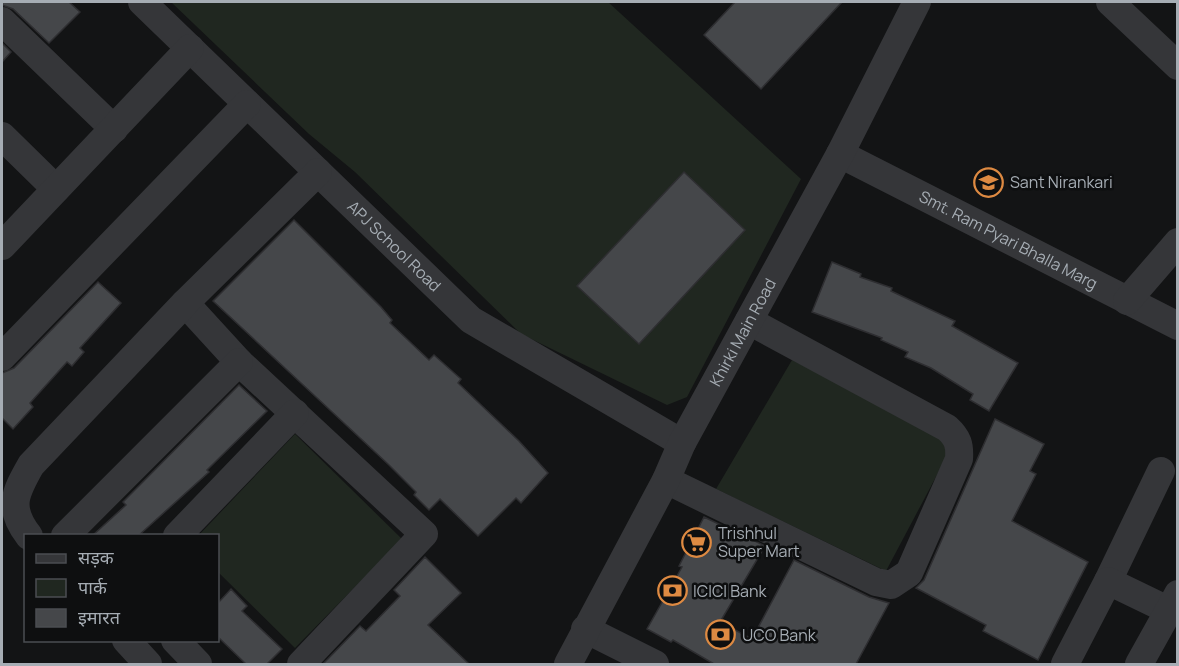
<svg xmlns="http://www.w3.org/2000/svg" width="1179" height="666" viewBox="0 0 1179 666" font-family="Manrope,'Noto Sans Devanagari',sans-serif">
	<rect width="100%" height="100%" fill="#131415"/>
	<path fill="#202720" d="M 171,2 L 608,2 L 801,179 L 687,397 L 667,405 L 521,334 L 355,172 L 309,134 Z
		M 792,360 L 956,439 L 886,571 L 716,489 Z
		M 295,434 L 402,539 L 295,648 L 218,572 L 218,536 L 198,536 Z"/>
	<path fill="#45474a" stroke="#2e2e31" stroke-width="1.5" d="M 2,2 L 69,2 L 80,12 L 49,43 L 13,9 L 2,5 Z
		M 735,2 L 842,2 L 761,89 L 704,35 Z
		M 2,43 L 11,52 L 2,62 Z
		M 684,172 L 745,230 L 639,344 L 577,286 Z
		M 294,220 L 381,307 L 392,320 L 390,323 L 429,360 L 434,355 L 461,379 L 458,383 L 519,441 L 548,473 L 521,503 L 516,498 L 478,536 L 440,499 L 429,510 L 414,495 L 416,492 L 389,465 L 213,301 Z
		M 832,262 L 861,274 L 860,277 L 892,288 L 891,291 L 955,321 L 952,326 L 1018,363 L 989,411 L 970,400 L 973,394 L 931,368 L 905,357 L 908,352 L 881,340 L 882,338 L 812,312 Z
		M 98,282 L 121,303 L 80,348 L 84,352 L 72,366 L 67,362 L 30,403 L 33,407 L 13,429 L 2,418 L 2,373 L 14,368 Z
		M 239,385 L 267,411 L 207,470 L 209,472 L 138,536 L 92,536 L 126,505 L 123,502 Z
		M 995,419 L 1044,444 L 1030,471 L 1036,474 L 1012,521 L 1088,562 L 1038,660 L 983,631 L 986,625 L 916,588 L 924,580 Z
		M 704,517 L 765,546 L 720,622 L 752,639 L 794,560 L 869,597 L 889,603 L 856,664 L 714,664 L 673,640 L 671,642 L 647,629 L 682,567 L 679,566 Z
		M 425,557 L 461,593 L 428,625 L 469,664 L 323,664 L 360,626 L 366,631 L 400,596 L 394,590 Z
		M 231,589 L 247,606 L 242,611 L 282,649 L 267,664 L 246,664 L 218,637 L 218,603 Z"/>
	<g fill="none" stroke-linecap="round" stroke-linejoin="round">
		<g stroke="#353639" stroke-width="28">
			<path id="s1" d="M 142,2 L 471,320 L 682,443"/>
			<path d="M 1110,2 L 1178,66"/>
			<path d="M 2,21 L 114,129"/>
			<path d="M 2,136 L 56,189"/>
			<path id="s2" d="M 840,154 L 1178,326"/>
			<path d="M 2,246 L 190,48"/>
			<path d="M 1127,301 L 1178,242"/>
			<path d="M 185,303 L 239,362 L 424,534 L 301,664"/>
			<path d="M 2,357 L 247,104"/>
			<path d="M 666,480 L 876,582 L 891,585 L 909,573 L 959,459 C 960,445 958,438 947,428 L 749,321"/>
			<path d="M 29,536 C 7,508 15,493 31,465 L 185,303 L 318,172"/>
			<path d="M 65,536 L 239,362"/>
			<path d="M 177,536 L 295,413"/>
			<path d="M 1108,581 L 1161,471"/>
			<path d="M 585,629 L 655,664"/>
			<path d="M 126,640 L 148,664"/>
			<path d="M 175,640 L 198,664"/>
			<path id="s3" d="M 568,664 L 666,480 L 682,443 L 840,154 L 917,2"/>
			<path d="M 1065,664 L 1108,581 L 1168,610"/>
			<path d="M 1139,664 L 1178,594"/>
		</g>
	</g>
	<defs>
		<symbol id="school-ring" viewBox="-11 -11 22 22"><circle r="9.5" fill="#0e0f10" stroke="#de8a42" stroke-width="1.5"/><path d="M0-5L7-2L0 1L-7-2ZM-4 1L0 2.5L4 1V4Q0 6-4 4Z" fill="#de8a42"/></symbol>
		<symbol id="supermarket-ring" viewBox="-11 -11 22 22"><circle r="9.5" fill="#0e0f10" stroke="#de8a42" stroke-width="1.5"/><path d="M-6-5.5h2.5l.6 2H6L4.5 2H-2.5L-4.4-4H-6ZM-1.5 3.2a1.3 1.3 0 1 0 .1 0ZM3 3.2a1.3 1.3 0 1 0 .1 0Z" fill="#de8a42"/></symbol>
		<symbol id="bank-ring" viewBox="-11 -11 22 22"><circle r="9.5" fill="#0e0f10" stroke="#de8a42" stroke-width="1.5"/><path d="M-6-4H6V4H-6ZM0-2.3a2.3 2.3 0 1 0 0 4.6a2.3 2.3 0 1 0 0-4.6Z" fill="#de8a42"/></symbol>
	</defs>
	<g fill-rule="evenodd">
		<use href="#school-ring" x="972" y="166" width="33" height="33"/>
		<use href="#supermarket-ring" x="680" y="526" width="33" height="33"/>
		<use href="#bank-ring" x="656" y="574" width="33" height="33"/>
		<use href="#bank-ring" x="704" y="618" width="33" height="33"/>
	</g>
	<g text-anchor="middle" stroke-width="5" stroke-linejoin="round" paint-order="stroke">
		<g font-size="16" fill="#a6adb4" stroke="#0e0f10" text-anchor="start">
			<text x="1010" y="188">Sant Nirankari</text>
			<text x="718" y="539">Trishhul<tspan x="718" dy="18">Super Mart</tspan></text>
			<text x="693" y="597">ICICI Bank</text>
			<text x="742" y="641">UCO Bank</text>
		</g>
		<g font-size="16" fill="#a6adb4" stroke="#0e0f10">
			<text dy="6" stroke="none"><textPath href="#s2" startOffset="189">Smt. Ram Pyari Bhalla Marg</textPath></text>
			<text dy="6" stroke="none"><textPath href="#s1" startOffset="351">APJ School Road</textPath></text>
			<text dy="6" stroke="none"><textPath href="#s3" startOffset="375">Khirki Main Road</textPath></text>
		</g>
	</g>
	<rect width="1179" height="666" fill="none" stroke="#a6adb4" stroke-width="6"/>
	<rect x="24" y="534" width="195" height="108" fill="#0e0f10" stroke="#4b4e52" stroke-width="1.5"/>
	<rect x="36" y="554" width="30" height="9" fill="#353639" stroke="#4b4e52" stroke-width="1.5"/>
	<text x="78" y="564" font-size="18" fill="#a6adb4">सड़क</text>
	<rect x="36" y="579" width="30" height="18" fill="#202720" stroke="#4b4e52" stroke-width="1.5"/>
	<text x="78" y="594" font-size="18" fill="#a6adb4">पार्क</text>
	<rect x="36" y="609" width="30" height="18" fill="#45474a" stroke="#4b4e52" stroke-width="1.5"/>
	<text x="78" y="624" font-size="18" fill="#a6adb4">इमारत</text>
</svg>
